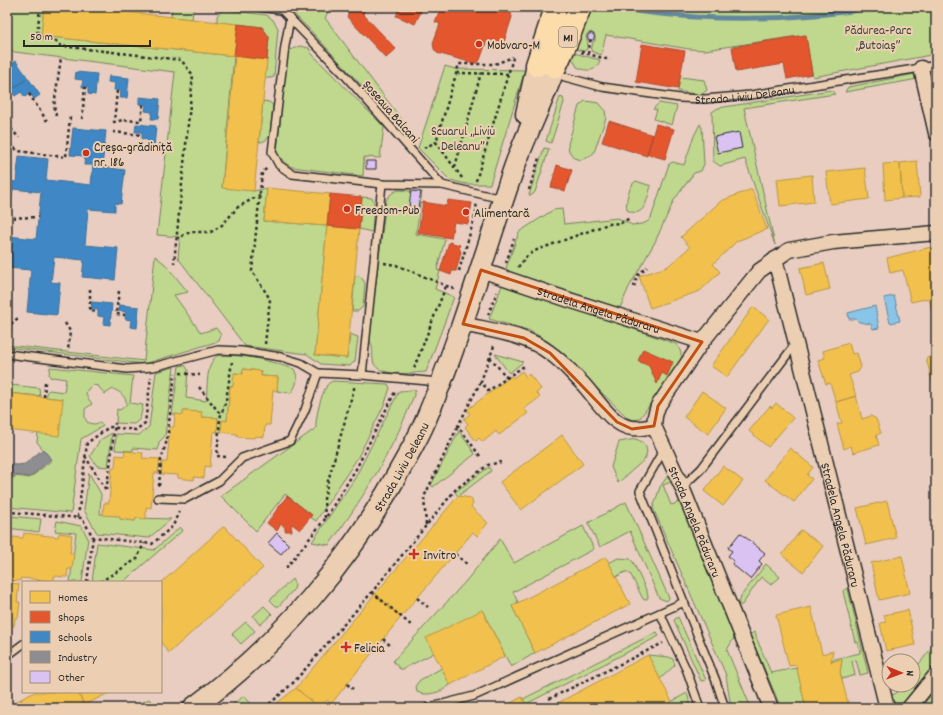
<svg xmlns="http://www.w3.org/2000/svg" width="943" height="715" viewBox="0 0 943 715" font-family="Dekko,sans-serif">
	<rect width="100%" height="100%" fill="#e8cdc0"/>
	<filter id="ink" filterUnits="userSpaceOnUse"><feTurbulence type="fractalNoise" baseFrequency=".025" numOctaves="2"/><feDisplacementMap in="SourceGraphic" scale="8" xChannelSelector="R" yChannelSelector="G"/><feConvolveMatrix kernelMatrix="1 2 1 2 8 2 1 2 1" color-interpolation-filters="sRGB"/></filter>
	<g filter="url(#ink)">
		<path fill="#bfd88e" stroke="#75825c" d="M 7,7 L 44,7 L 41,36 L 234,56 L 222,187 L 254,191 L 267,188 L 264,221 L 327,226 L 315,355 L 347,358 L 350,334 L 358,337 L 355,361 L 350,366 L 321,364 L 307,354 L 245,346 L 178,258 L 180,237 L 157,235 L 175,72 L 7,51 Z
			M 88,7 L 128,7 L 128,12 L 88,8 Z
			M 172,7 L 192,7 L 193,10 L 192,19 L 171,17 Z
			M 287,7 L 330,7 L 325,18 L 405,124 L 403,130 L 310,30 Z
			M 589,7 L 936,7 L 936,54 L 813,77 L 805,35 L 705,50 L 689,49 L 606,35 L 601,55 L 591,51 L 593,42 L 595,41 L 595,36 L 594,34 L 591,32 L 587,34 L 586,37 L 588,42 L 587,49 L 584,51 L 575,49 Z
			M 225,10 L 267,15 L 273,20 L 278,28 L 274,77 L 271,78 L 265,78 L 269,37 L 262,27 L 217,22 L 217,16 L 221,11 Z
			M 300,46 L 309,48 L 311,53 L 384,127 L 380,158 L 364,157 L 363,176 L 292,167 C 285,164 281,159 277,152 L 287,56 L 290,50 Z
			M 574,53 L 600,60 C 596,72 588,72 577,67 L 572,57 Z
			M 445,66 L 455,69 L 525,70 L 490,184 L 466,184 L 450,180 L 418,148 Z
			M 915,74 L 918,79 L 845,92 L 848,87 Z
			M 680,77 L 704,80 L 707,90 L 701,95 L 678,91 Z
			M 831,90 L 835,94 L 744,108 L 775,245 L 745,159 L 720,166 L 713,161 L 712,112 L 718,108 L 743,104 Z
			M 560,97 L 563,98 L 564,102 L 551,143 L 546,141 Z
			M 263,101 L 269,102 L 273,105 L 270,135 C 267,140 264,142 259,142 Z
			M 585,101 L 599,103 L 605,110 L 606,118 L 594,152 L 591,156 L 580,160 L 574,158 L 569,151 L 568,144 L 579,106 Z
			M 659,103 L 677,106 L 672,125 L 654,119 L 657,110 L 653,109 Z
			M 700,124 L 702,128 L 704,164 L 701,171 L 694,173 L 674,200 L 655,242 L 629,287 L 620,308 L 510,272 L 506,268 L 519,232 L 553,210 L 562,209 L 564,224 L 618,218 L 632,225 L 642,224 L 647,222 L 651,218 L 669,164 L 673,162 L 684,165 L 694,136 Z
			M 544,148 L 549,149 L 535,192 L 532,195 L 529,195 Z
			M 636,181 L 651,186 C 647,198 645,220 627,210 C 625,202 629,185 636,181 Z
			M 399,190 L 422,192 L 416,234 L 445,239 L 437,270 L 440,271 L 435,289 L 454,297 L 426,372 C 413,373 375,378 373,360 C 372,351 374,348 369,339 L 386,201 C 389,195 392,192 399,190 Z
			M 362,197 L 372,198 L 374,202 L 372,232 L 359,229 Z
			M 155,256 L 165,264 L 188,292 L 174,295 L 201,333 L 216,328 L 221,335 L 219,341 L 144,364 L 7,347 L 7,345 L 144,361 Z
			M 355,275 L 361,277 L 365,283 L 363,307 L 358,311 L 352,311 Z
			M 503,283 L 676,344 C 681,351 683,355 680,363 L 640,418 L 634,420 L 628,418 L 576,368 L 541,337 L 528,330 L 489,319 Z
			M 495,354 L 523,362 L 509,373 Z
			M 219,355 C 247,355 267,360 294,369 C 299,378 297,385 291,393 L 277,391 L 278,377 L 261,376 L 261,371 L 243,369 L 243,374 L 235,373 L 233,386 L 230,386 L 227,421 L 222,421 L 221,432 L 217,432 L 218,418 L 201,417 L 201,412 L 184,411 L 183,415 L 172,414 L 179,366 L 185,365 L 188,370 L 186,398 L 206,401 C 208,388 205,361 219,355 Z
			M 50,367 L 133,376 L 130,403 L 143,405 L 140,419 L 134,424 L 116,423 L 117,409 L 120,410 L 127,404 C 125,396 121,392 113,389 L 105,394 L 98,386 L 93,385 L 87,390 L 86,395 L 92,404 L 85,409 L 85,418 L 87,422 C 92,424 95,425 100,422 L 103,426 L 81,439 L 71,513 L 7,507 L 7,477 L 14,478 L 15,476 L 30,478 L 52,460 L 37,442 L 38,433 L 59,435 L 62,399 L 46,397 L 46,393 L 49,390 L 64,392 L 66,379 L 52,377 L 51,378 L 49,375 Z
			M 174,367 L 165,436 L 159,442 L 158,450 L 133,448 L 133,451 L 115,450 L 116,434 L 139,435 L 149,427 L 156,372 Z
			M 333,381 L 388,384 L 390,388 L 385,403 L 358,457 L 316,521 L 310,517 L 312,515 L 285,494 L 256,531 L 221,496 L 316,428 C 315,419 321,395 326,387 C 327,384 330,382 333,381 Z
			M 10,385 L 39,388 L 40,396 L 7,393 L 8,387 Z
			M 416,390 C 395,447 364,497 329,545 L 312,542 L 355,478 L 399,391 Z
			M 459,431 L 475,454 L 433,487 L 431,485 Z
			M 112,433 L 108,467 L 97,466 L 90,456 L 100,440 Z
			M 636,439 C 646,443 649,449 645,459 L 618,483 L 611,467 L 619,442 Z
			M 489,467 L 491,471 L 458,496 L 455,492 Z
			M 89,473 L 101,494 L 100,514 L 119,516 L 120,519 L 135,521 L 136,518 L 171,519 L 149,538 L 97,533 L 84,510 Z
			M 669,474 L 671,482 L 663,485 L 671,505 L 680,502 L 735,636 L 727,650 L 751,708 L 731,708 L 726,675 L 653,508 L 660,487 Z
			M 626,502 L 669,598 L 667,601 L 659,598 L 630,531 L 600,547 L 588,523 Z
			M 9,516 L 41,519 L 39,532 L 7,528 L 7,518 Z
			M 57,521 L 81,526 L 88,538 L 82,582 L 70,582 L 76,533 L 55,531 Z
			M 583,526 L 594,549 L 513,592 L 518,602 L 512,606 L 535,653 L 511,667 L 482,610 L 434,653 L 403,669 L 400,669 L 393,661 L 466,581 L 500,539 L 514,563 Z
			M 180,527 L 183,530 L 123,582 L 92,582 L 97,543 L 154,550 Z
			M 618,558 L 630,559 L 633,562 L 647,592 L 648,597 L 647,599 L 644,600 L 642,597 L 631,575 L 628,572 L 625,572 L 616,577 L 609,563 Z
			M 766,564 L 780,577 L 771,585 L 761,577 L 742,605 L 738,605 L 741,596 Z
			M 292,579 L 295,585 L 294,589 L 279,606 L 276,606 L 270,600 Z
			M 845,589 L 848,589 L 868,673 L 860,675 L 856,660 L 852,661 L 855,675 L 842,679 L 840,672 L 842,660 L 831,662 L 831,660 L 860,653 L 858,642 L 855,642 L 843,591 Z
			M 264,606 L 272,614 L 260,625 L 253,616 Z
			M 678,617 L 706,680 L 701,681 L 677,627 L 674,620 Z
			M 246,622 L 255,631 L 241,644 L 232,634 Z
			M 657,632 L 659,636 L 526,704 L 523,699 Z
			M 754,632 L 756,635 L 756,637 L 771,673 L 797,668 L 806,708 L 781,708 L 750,635 Z
			M 936,642 L 936,663 L 906,703 L 901,706 L 896,706 L 891,702 L 889,695 L 895,694 L 903,685 L 913,685 L 913,672 Z
			M 648,655 L 669,657 L 673,659 L 675,665 L 660,679 Z
			M 442,668 L 450,685 C 442,692 427,697 417,692 L 416,685 L 420,680 Z
			M 936,688 L 936,708 L 921,708 Z
			M 687,693 L 691,708 L 660,708 Z
			M 244,696 L 255,708 L 228,708 Z
			M 149,699 L 158,708 L 131,708 Z"/>
		<path fill="#89c5e9" stroke="#63879d" d="M 894,296 L 900,321 L 890,323 L 884,298 Z
			M 875,306 L 879,328 L 873,329 L 871,324 L 859,322 L 856,319 L 849,319 L 848,313 Z"/>
		<path fill="#f2c14e" stroke="#b69444" d="M 44,7 L 79,7 L 238,24 L 234,56 L 41,36 Z
			M 235,56 L 267,60 L 254,191 L 222,188 Z
			M 917,161 L 920,197 L 902,198 L 900,163 Z
			M 900,163 L 902,198 L 885,200 L 883,164 Z
			M 865,168 L 869,199 L 830,204 L 826,172 Z
			M 812,175 L 814,202 L 780,206 L 777,179 Z
			M 267,188 L 330,194 L 327,226 L 264,221 Z
			M 752,189 L 767,229 L 737,241 L 713,264 L 720,272 L 700,291 L 650,308 L 639,276 L 667,267 L 690,247 L 681,237 L 721,201 Z
			M 327,226 L 359,229 L 347,358 L 315,355 Z
			M 935,246 L 936,311 L 932,312 L 929,298 L 911,302 L 903,270 L 890,273 L 887,258 Z
			M 824,263 L 830,289 L 806,295 L 800,268 Z
			M 753,307 L 769,319 L 727,377 L 711,366 Z
			M 849,343 L 852,354 L 857,353 L 861,367 L 858,372 L 849,375 L 856,396 L 836,402 L 830,383 L 826,384 L 818,360 L 825,358 L 823,351 Z
			M 936,356 L 936,383 L 933,384 L 926,358 Z
			M 243,369 L 261,371 L 261,376 L 278,377 L 277,391 L 273,390 L 270,425 L 265,425 L 264,437 L 254,436 L 254,438 L 238,437 L 237,434 L 221,432 L 222,420 L 227,421 L 230,386 L 233,386 L 234,373 L 243,374 Z
			M 522,371 L 526,377 L 529,374 L 541,389 L 536,393 L 540,397 L 524,409 L 528,413 L 499,435 L 496,431 L 483,442 L 479,438 L 476,441 L 465,427 L 468,424 L 464,419 L 470,414 L 467,410 L 511,376 L 513,378 Z
			M 702,391 L 726,408 L 708,434 L 684,417 Z
			M 7,393 L 63,399 L 59,436 L 7,430 Z
			M 856,396 L 862,419 L 871,416 L 876,419 L 881,433 L 876,435 L 879,445 L 853,453 L 851,446 L 844,449 L 837,424 L 842,423 L 836,402 Z
			M 776,403 L 793,418 L 768,447 L 749,431 L 770,406 L 772,408 Z
			M 183,411 L 202,412 L 201,417 L 218,418 L 217,432 L 213,432 L 210,467 L 205,466 L 204,478 L 194,477 L 194,480 L 178,478 L 178,475 L 161,474 L 162,462 L 167,462 L 170,427 L 174,427 L 175,414 L 183,415 Z
			M 562,435 L 583,464 L 521,510 L 500,482 Z
			M 790,448 L 813,467 L 807,475 L 812,479 L 794,502 L 765,480 Z
			M 125,451 L 143,453 L 142,458 L 160,459 L 158,473 L 154,473 L 151,508 L 146,507 L 146,519 L 136,518 L 135,521 L 120,519 L 119,516 L 103,515 L 104,503 L 109,503 L 112,468 L 115,468 L 116,455 L 124,456 Z
			M 723,466 L 743,481 L 723,506 L 704,491 Z
			M 458,496 L 471,498 L 473,504 L 471,507 L 488,523 L 477,536 L 473,532 L 401,617 L 375,594 Z
			M 887,501 L 896,538 L 866,545 L 857,508 Z
			M 224,526 L 263,568 L 169,653 L 161,643 L 161,583 Z
			M 801,530 L 823,546 L 803,572 L 782,555 Z
			M 24,533 L 58,537 L 59,533 L 72,535 L 70,553 L 74,553 L 72,569 L 68,569 L 67,577 L 54,576 L 54,581 L 21,578 L 20,581 L 7,580 L 9,561 L 7,561 L 8,548 L 11,548 L 13,537 L 23,538 Z
			M 902,556 L 910,593 L 879,600 L 871,563 Z
			M 606,557 L 630,604 L 535,653 L 512,606 Z
			M 7,583 L 19,584 L 17,602 L 20,602 L 18,618 L 15,618 L 14,626 L 7,626 Z
			M 375,594 L 401,617 L 331,704 L 327,700 L 319,708 L 296,688 Z
			M 811,607 L 822,654 L 833,651 L 831,662 L 842,659 L 840,672 L 849,708 L 806,708 L 796,665 L 789,666 L 776,615 Z
			M 482,610 L 505,656 L 450,685 L 426,638 Z
			M 908,610 L 915,645 L 886,651 L 880,623 L 886,622 L 884,615 Z
			M 648,655 L 672,702 L 660,708 L 554,708 L 552,706 Z
			M 296,688 L 319,708 L 271,708 Z
			M 35,692 L 78,692 L 84,705 L 79,708 L 25,708 L 21,699 Z
			M 78,692 L 111,692 L 84,705 Z
			M 522,697 L 528,708 L 501,708 Z
			M 21,699 L 25,708 L 7,708 L 7,706 Z"/>
		<path fill="#e4572e" stroke="#ac4a2d" d="M 351,7 L 366,7 L 363,14 L 396,49 L 386,58 L 347,17 Z
			M 400,7 L 423,7 L 415,24 L 396,16 Z
			M 441,7 L 500,7 L 510,10 L 512,17 L 503,45 L 487,40 L 480,60 L 477,63 L 473,63 L 437,53 L 434,49 L 433,43 L 440,24 L 435,22 Z
			M 238,24 L 262,27 L 269,37 L 267,60 L 234,56 Z
			M 806,35 L 812,74 L 787,79 L 784,64 L 736,72 L 732,47 Z
			M 642,44 L 685,51 L 678,89 L 636,82 Z
			M 609,121 L 653,135 L 647,156 L 602,142 Z
			M 656,124 L 674,129 L 665,159 L 647,154 Z
			M 557,165 L 572,170 L 565,191 L 551,187 Z
			M 330,194 L 362,197 L 359,229 L 327,226 Z
			M 448,200 L 472,203 L 468,224 L 454,222 L 451,238 L 418,233 L 423,202 L 447,206 Z
			M 449,242 L 460,245 L 459,247 L 461,252 L 456,271 L 452,271 L 451,275 L 440,271 Z
			M 643,349 L 673,362 L 667,376 L 662,373 L 657,384 L 649,366 L 638,361 Z
			M 287,496 L 312,515 L 300,530 L 292,524 L 291,526 L 292,531 L 285,531 L 285,527 L 281,524 L 277,531 L 267,523 Z"/>
		<path fill="#3f88c5" stroke="#396c97" d="M 16,61 L 28,78 L 11,90 L 7,84 L 13,80 L 9,74 L 14,71 L 10,65 Z
			M 76,72 L 97,74 L 95,95 L 88,94 L 88,87 L 82,87 L 83,80 L 75,79 Z
			M 109,76 L 129,78 L 127,98 L 120,98 L 121,91 L 114,90 L 115,83 L 108,82 Z
			M 28,78 L 40,95 L 34,99 L 30,93 L 25,97 L 21,92 L 15,96 L 11,90 Z
			M 139,97 L 160,99 L 158,119 L 151,119 L 152,112 L 145,111 L 146,105 L 139,104 Z
			M 136,124 L 156,126 L 154,147 L 147,146 L 148,140 L 142,139 L 142,132 L 135,132 Z
			M 73,128 L 106,131 L 102,167 L 125,170 L 121,204 L 115,203 L 115,211 L 88,209 L 85,245 L 118,248 L 115,280 L 82,277 L 84,260 L 54,257 L 51,282 L 60,283 L 57,315 L 27,312 L 31,270 L 7,268 L 8,236 L 36,239 L 41,192 L 13,189 L 11,202 L 7,201 L 7,181 L 16,182 L 19,156 L 48,159 L 46,180 L 91,185 L 93,165 L 84,165 L 85,156 L 70,155 Z
			M 92,302 L 112,304 L 110,325 L 103,324 L 104,317 L 98,316 L 98,310 L 91,309 Z
			M 119,305 L 139,307 L 137,328 L 130,327 L 131,320 L 125,319 L 126,312 L 118,311 Z"/>
		<path fill="#8d8d92" stroke="#707073" d="M 43,449 L 51,459 L 30,477 L 14,475 L 13,477 L 7,477 L 7,464 L 17,465 L 25,464 Z"/>
		<g fill="none" stroke-linecap="round" stroke-linejoin="round">
			<path stroke="#63879d" stroke-width="5" d="M 614,7 C 641,13 669,15 696,17 C 757,20 816,18 876,7"/>
		</g>
		<path fill="#dac3f3" stroke="#2b2b2b" d="M587.5 37a3.5 3.5 0 1 1 7 0a3.5 3.5 0 1 1-7 0Z
			M 739,132 L 742,148 L 718,153 L 714,137 Z
			M 366,161 L 376,161 L 376,169 L 366,169 Z
			M 411,191 L 421,192 L 418,208 L 409,207 Z
			M 277,533 L 289,545 L 281,554 L 268,543 Z
			M 740,533 L 765,553 L 759,561 L 762,564 L 750,579 L 732,564 L 734,561 L 728,556 L 732,551 L 728,548 Z"/>
		<g fill="none" stroke-linecap="round" stroke-linejoin="round">
			<defs>
				<g id="lane">
					<path d="M 259,7 L 281,10"/>
					<path d="M 279,7 L 341,71 L 442,185 L 502,199"/>
					<path d="M 290,18 L 285,46 L 272,152 L 279,165 L 292,174 L 382,184 L 442,185"/>
					<path id="s1" d="M 554,72 L 565,77 L 602,87 L 680,98 L 705,99 L 751,95 L 921,68 L 936,65"/>
					<path d="M 7,354 L 127,369 L 153,367 L 218,350 L 242,351 L 281,357 L 301,363 L 318,373"/>
					<path d="M 362,375 L 382,184"/>
					<path d="M 664,449 L 640,491 L 684,602 L 716,681 L 725,708"/>
					<path d="M 682,487 L 701,469 L 796,343"/>
					<path d="M 158,498 L 185,499 L 219,481 L 242,458 L 290,441 L 305,410 L 318,373 L 362,375 L 439,382"/>
					<path d="M 660,613 L 687,671 L 700,708"/>
					<path d="M 7,656 L 23,644"/>
					<path d="M 427,708 L 474,696 L 684,602"/>
				</g>
				<g id="street">
					<path d="M 921,68 L 936,133"/>
					<path id="s2" d="M 775,259 L 887,708"/>
					<path id="s3" d="M 481,270 L 569,300 L 702,342 L 759,271 L 789,250 L 833,242 L 936,233"/>
					<path d="M 463,324 C 492,331 526,334 550,353 C 562,361 573,374 583,384 C 596,398 612,426 632,428 C 639,429 647,427 654,426"/>
					<path id="s4" d="M 702,342 L 658,406 L 655,416 L 654,426 L 682,487 L 771,708"/>
					<path d="M 909,708 L 936,675"/>
				</g>
				<g id="secondary">
					<path d="M 526,114 L 537,65"/>
					<path id="s5" d="M 193,708 C 280,644 352,559 403,464 C 410,451 418,438 424,424 C 460,341 484,254 514,168 C 526,134 543,102 555,67"/>
				</g>
				<path id="highway" d="M 537,65 L 554,14 L 554,7
					M 555,67 L 566,43 L 580,7"/>
			</defs>
			<use href="#lane" stroke="#2b2b2b" stroke-width="10"/>
			<use href="#street" stroke="#2b2b2b" stroke-width="17"/>
			<use href="#secondary" stroke="#2b2b2b" stroke-width="23"/>
			<use href="#highway" stroke="#2b2b2b" stroke-width="25"/>
			<path stroke="#2b2b2b" stroke-width="2.5" stroke-dasharray="3 3" stroke-linecap="butt" d="M 40,7 L 37,37 L 56,41 L 61,46 L 181,60 L 193,75 L 174,263
				M 581,52 L 610,60
				M 588,54 L 591,37
				M 457,73 L 508,74
				M 7,89 L 9,88
				M 117,91 L 114,122 L 123,120 L 141,121 L 143,104
				M 29,94 L 47,121
				M 56,116 L 54,106 L 61,58
				M 82,119 L 85,87
				M 7,124 L 19,138
				M 113,132 L 142,135
				M 10,144 L 18,151 L 66,157 L 70,117
				M 424,148 L 436,142
				M 455,167 L 481,73
				M 462,178 L 436,142 L 459,64 L 495,64 L 513,57
				M 476,181 L 513,58
				M 529,190 L 539,158
				M 7,218 L 38,217
				M 7,222 L 7,218
				M 176,239 L 190,232 L 211,232 L 222,225 L 238,207 L 260,195
				M 384,263 L 396,265 L 454,289 L 454,287
				M 506,263 L 514,239
				M 518,267 L 528,255 L 537,250 L 608,224 L 621,223 L 630,218
				M 459,271 L 477,209 L 476,204
				M 634,287 L 637,276 L 647,267
				M 90,289 L 90,311 L 98,312
				M 119,291 L 116,314 L 125,315
				M 488,315 L 497,292
				M 65,323 L 70,331 L 68,351
				M 7,340 L 9,340 L 11,324 L 18,318
				M 265,344 L 270,299 L 252,271 L 262,173 L 268,167
				M 494,346 L 481,381 L 488,391 L 524,366
				M 490,357 L 507,378
				M 414,368 L 446,286
				M 180,373 L 200,375
				M 199,387 L 221,415
				M 44,397 L 45,382
				M 85,456 L 106,490
				M 480,456 L 458,426 L 481,381
				M 226,457 L 217,456 L 220,418 L 226,400 L 232,362
				M 159,486 L 161,460 L 167,440 L 175,373
				M 106,490 L 110,467 L 115,423
				M 7,513 L 11,512 L 82,518 L 93,537 L 152,544 L 173,526 L 179,511
				M 78,517 L 87,443 L 109,427 L 136,430 L 145,423 L 151,377
				M 325,518 L 324,499 L 328,481 L 355,385
				M 426,525 L 424,497 L 458,426
				M 455,554 L 467,564
				M 286,568 L 325,519 L 356,469 L 396,390
				M 39,582 L 39,580
				M 87,582 L 93,537
				M 100,582 L 137,559 L 144,543
				M 372,592 L 412,626
				M 417,598 L 428,607
				M 383,639 L 392,647
				M 347,684 L 353,689
				M 549,699 L 663,643
				M 265,708 L 294,682 L 372,592 L 456,489 L 488,465 L 501,462"/>
			<use href="#lane" stroke="#eccfb3" stroke-width="7"/>
			<use href="#street" stroke="#eccfb3" stroke-width="14"/>
			<use href="#secondary" stroke="#eccfb3" stroke-width="20"/>
			<use href="#highway" stroke="#fddcac" stroke-width="22"/>
		</g>
	</g>
	<path fill="none" stroke="#c25012" stroke-width="3" stroke-linejoin="round" d="M 481,270 L 702,342 L 658,406 L 654,426 L 632,429 L 617,422 L 550,353 L 524,338 L 463,324 Z"/>
	<g fill="#c8321e" stroke="#eccfb3" stroke-width="1.5">
		<circle cx="479" cy="44" r="4"/>
		<circle cx="86" cy="153" r="4"/>
		<circle cx="347" cy="209" r="4"/>
		<circle cx="466" cy="212" r="4"/>
		<path d="M412 548h4v4h4v4h-4v4h-4v-4h-4v-4h4z"/>
		<path d="M344 641h4v4h4v4h-4v4h-4v-4h-4v-4h4z"/>
	</g>
	<g text-anchor="middle" stroke-width="4" stroke-linejoin="round" paint-order="stroke">
		<rect fill="#eccfb3" stroke="#655c54" stroke-width="1" x="559" y="27" width="18" height="20" rx="3"/>
		<g font-size="12" font-weight="bold" fill="#2b2b2b">
			<text x="568" y="41">M1</text>
		</g>
		<g font-size="13" fill="#41453a" stroke="#eccfb3">
			<text x="878" y="34">Pădurea-Parc<tspan x="878" dy="15">„Butoiaș”</tspan></text>
			<text x="463" y="135">Scuarul „Liviu<tspan x="463" dy="15">Deleanu”</tspan></text>
		</g>
		<g font-size="13" fill="#2b2b2b" stroke="#eccfb3" text-anchor="start">
			<text x="487" y="49">Mobvaro-M</text>
			<text x="94" y="151">Creșa-grădiniță<tspan x="94" dy="15">nr. 186</tspan></text>
			<text x="355" y="214">Freedom-Pub</text>
			<text x="474" y="217">Alimentară</text>
			<text x="423" y="559">Invitro</text>
			<text x="354" y="652">Felicia</text>
		</g>
		<g font-size="13" fill="#2b2b2b" stroke="#eccfb3">
			<text dy="5" stroke="none"><textPath href="#s1" startOffset="194">Strada Liviu Deleanu</textPath></text>
			<text transform="translate(392 111) rotate(49)" y="5">Șoseaua Balcani</text>
			<text dy="5" stroke="none"><textPath href="#s3" startOffset="124">Stradela Angela Păduraru</textPath></text>
			<text dy="5" stroke="none"><textPath href="#s5" startOffset="321">Strada Liviu Deleanu</textPath></text>
			<text dy="5" stroke="none"><textPath href="#s4" startOffset="202">Strada Angela Păduraru</textPath></text>
			<text dy="5" stroke="none"><textPath href="#s2" startOffset="274">Stradela Angela Păduraru</textPath></text>
		</g>
	</g>
	<rect width="943" height="715" fill="none" stroke="#eccfb3" stroke-width="24"/>
	<rect x="12" y="12" width="919" height="691" fill="none" stroke="#2b2b2b" stroke-width="1.5" filter="url(#ink)"/>
	<rect x="22" y="581" width="140" height="112" fill="#eccfb3" stroke="#9f8d7d"/>
	<rect x="30" y="591" width="20" height="12" fill="#f2c14e" stroke="#9f8d7d"/>
	<text x="58" y="601" font-size="12" fill="#2b2b2b">Homes</text>
	<rect x="30" y="611" width="20" height="12" fill="#e4572e" stroke="#9f8d7d"/>
	<text x="58" y="621" font-size="12" fill="#2b2b2b">Shops</text>
	<rect x="30" y="631" width="20" height="12" fill="#3f88c5" stroke="#9f8d7d"/>
	<text x="58" y="641" font-size="12" fill="#2b2b2b">Schools</text>
	<rect x="30" y="651" width="20" height="12" fill="#8d8d92" stroke="#9f8d7d"/>
	<text x="58" y="661" font-size="12" fill="#2b2b2b">Industry</text>
	<rect x="30" y="671" width="20" height="12" fill="#dac3f3" stroke="#9f8d7d"/>
	<text x="58" y="681" font-size="12" fill="#2b2b2b">Other</text>
	<g transform="translate(901 673) rotate(91)"><circle r="19" fill="#eccfb3" stroke="#9f8d7d"/>
	<path d="M0-3L7 15L0 10L-7 15Z" fill="#c8321e"/>
	<text y="-6" font-size="11" font-weight="bold" text-anchor="middle" fill="#2b2b2b">N</text>
	</g>
	<path d="M24 40v6h126v-6" fill="none" stroke="#2b2b2b" stroke-width="2"/>
	<text x="30" y="40" font-size="12" fill="#2b2b2b" stroke="#eccfb3" stroke-width="3" paint-order="stroke">50 m</text>
</svg>
